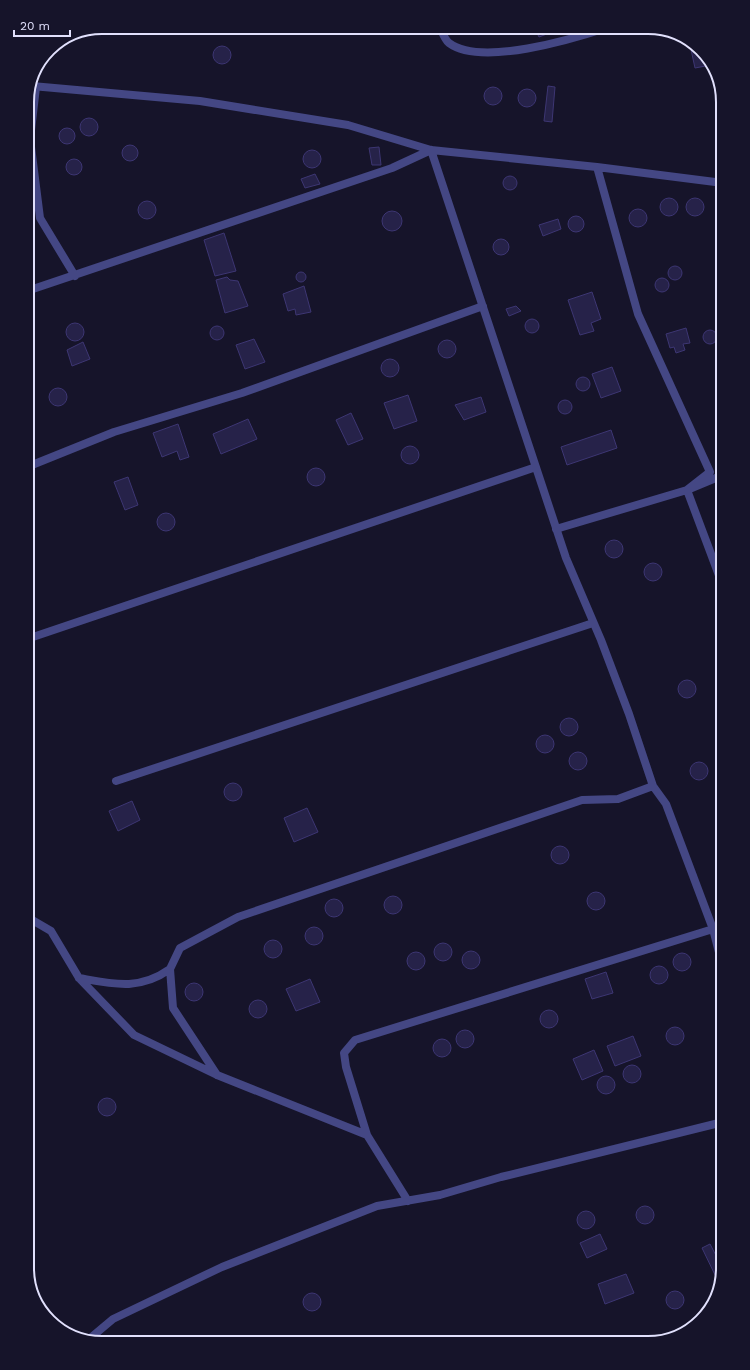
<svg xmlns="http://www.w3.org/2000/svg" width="750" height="1370" viewBox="0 0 750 1370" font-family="'Work Sans',sans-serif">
	<rect width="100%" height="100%" fill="#16142a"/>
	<path fill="#262249" stroke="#3d3673" d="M 534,27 L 549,27 L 552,32 L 539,37 Z
		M 695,44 L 711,65 L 695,68 L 690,45 Z
		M213 55a9 9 0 1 1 18 0a9 9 0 1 1-18 0Z
		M 548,86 L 555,87 L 552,122 L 544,121 Z
		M484 96a9 9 0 1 1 18 0a9 9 0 1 1-18 0Z
		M518 98a9 9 0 1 1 18 0a9 9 0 1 1-18 0Z
		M80 127a9 9 0 1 1 18 0a9 9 0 1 1-18 0Z
		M59 136a8 8 0 1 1 16 0a8 8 0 1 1-16 0Z
		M122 153a8 8 0 1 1 16 0a8 8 0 1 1-16 0Z
		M 379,147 L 381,165 L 372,165 L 369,148 Z
		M303 159a9 9 0 1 1 18 0a9 9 0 1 1-18 0Z
		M66 167a8 8 0 1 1 16 0a8 8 0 1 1-16 0Z
		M 315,174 L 320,184 L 305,188 L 301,179 Z
		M503 183a7 7 0 1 1 14 0a7 7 0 1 1-14 0Z
		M660 207a9 9 0 1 1 18 0a9 9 0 1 1-18 0Z
		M686 207a9 9 0 1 1 18 0a9 9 0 1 1-18 0Z
		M138 210a9 9 0 1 1 18 0a9 9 0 1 1-18 0Z
		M629 218a9 9 0 1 1 18 0a9 9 0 1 1-18 0Z
		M382 221a10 10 0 1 1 20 0a10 10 0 1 1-20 0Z
		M568 224a8 8 0 1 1 16 0a8 8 0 1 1-16 0Z
		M 558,219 L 561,229 L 543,236 L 539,225 Z
		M 224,233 L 236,271 L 215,276 L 204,240 Z
		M493 247a8 8 0 1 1 16 0a8 8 0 1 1-16 0Z
		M668 273a7 7 0 1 1 14 0a7 7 0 1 1-14 0Z
		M296 277a5 5 0 1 1 10 0a5 5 0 1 1-10 0Z
		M 227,277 L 230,280 L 238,281 L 248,306 L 225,313 L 216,280 Z
		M655 285a7 7 0 1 1 14 0a7 7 0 1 1-14 0Z
		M 304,286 L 311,312 L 296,315 L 295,309 L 288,311 L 283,294 Z
		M 592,292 L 601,319 L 591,323 L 594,331 L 580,335 L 568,300 Z
		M 516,306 L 521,311 L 509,316 L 506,309 Z
		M525 326a7 7 0 1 1 14 0a7 7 0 1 1-14 0Z
		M66 332a9 9 0 1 1 18 0a9 9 0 1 1-18 0Z
		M210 333a7 7 0 1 1 14 0a7 7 0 1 1-14 0Z
		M 686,328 L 690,343 L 683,344 L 685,350 L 676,353 L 674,347 L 670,348 L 666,334 Z
		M703 337a7 7 0 1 1 14 0a7 7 0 1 1-14 0Z
		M 254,339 L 265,362 L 245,369 L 236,345 Z
		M438 349a9 9 0 1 1 18 0a9 9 0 1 1-18 0Z
		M 83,342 L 90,359 L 72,366 L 67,350 Z
		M381 368a9 9 0 1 1 18 0a9 9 0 1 1-18 0Z
		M 612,367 L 621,391 L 601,398 L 592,374 Z
		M576 384a7 7 0 1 1 14 0a7 7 0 1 1-14 0Z
		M49 397a9 9 0 1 1 18 0a9 9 0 1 1-18 0Z
		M 408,395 L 417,421 L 394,429 L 384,403 Z
		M 481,397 L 486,412 L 464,420 L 455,405 Z
		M558 407a7 7 0 1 1 14 0a7 7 0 1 1-14 0Z
		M 351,413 L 363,439 L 348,445 L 336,420 Z
		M 248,419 L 257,439 L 221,454 L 213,434 Z
		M 178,424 L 189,457 L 180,460 L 177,451 L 162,457 L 153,433 Z
		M 611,430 L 617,448 L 567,465 L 561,447 Z
		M401 455a9 9 0 1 1 18 0a9 9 0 1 1-18 0Z
		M307 477a9 9 0 1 1 18 0a9 9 0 1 1-18 0Z
		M 128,477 L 138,505 L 125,510 L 114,482 Z
		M157 522a9 9 0 1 1 18 0a9 9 0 1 1-18 0Z
		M605 549a9 9 0 1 1 18 0a9 9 0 1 1-18 0Z
		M644 572a9 9 0 1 1 18 0a9 9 0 1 1-18 0Z
		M678 689a9 9 0 1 1 18 0a9 9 0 1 1-18 0Z
		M560 727a9 9 0 1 1 18 0a9 9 0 1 1-18 0Z
		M536 744a9 9 0 1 1 18 0a9 9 0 1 1-18 0Z
		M569 761a9 9 0 1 1 18 0a9 9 0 1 1-18 0Z
		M690 771a9 9 0 1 1 18 0a9 9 0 1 1-18 0Z
		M224 792a9 9 0 1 1 18 0a9 9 0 1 1-18 0Z
		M 132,801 L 140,820 L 118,831 L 109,811 Z
		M 307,808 L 318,832 L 294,842 L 284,818 Z
		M551 855a9 9 0 1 1 18 0a9 9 0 1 1-18 0Z
		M587 901a9 9 0 1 1 18 0a9 9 0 1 1-18 0Z
		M384 905a9 9 0 1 1 18 0a9 9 0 1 1-18 0Z
		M325 908a9 9 0 1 1 18 0a9 9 0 1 1-18 0Z
		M305 936a9 9 0 1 1 18 0a9 9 0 1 1-18 0Z
		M264 949a9 9 0 1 1 18 0a9 9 0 1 1-18 0Z
		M434 952a9 9 0 1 1 18 0a9 9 0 1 1-18 0Z
		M462 960a9 9 0 1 1 18 0a9 9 0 1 1-18 0Z
		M407 961a9 9 0 1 1 18 0a9 9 0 1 1-18 0Z
		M673 962a9 9 0 1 1 18 0a9 9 0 1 1-18 0Z
		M650 975a9 9 0 1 1 18 0a9 9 0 1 1-18 0Z
		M 606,972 L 613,993 L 592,999 L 585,979 Z
		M 310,979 L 320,1002 L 296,1011 L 286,989 Z
		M185 992a9 9 0 1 1 18 0a9 9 0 1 1-18 0Z
		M249 1009a9 9 0 1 1 18 0a9 9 0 1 1-18 0Z
		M540 1019a9 9 0 1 1 18 0a9 9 0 1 1-18 0Z
		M666 1036a9 9 0 1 1 18 0a9 9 0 1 1-18 0Z
		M456 1039a9 9 0 1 1 18 0a9 9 0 1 1-18 0Z
		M 633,1036 L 641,1056 L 615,1066 L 607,1046 Z
		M433 1048a9 9 0 1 1 18 0a9 9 0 1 1-18 0Z
		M 594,1050 L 603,1071 L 582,1080 L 573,1059 Z
		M623 1074a9 9 0 1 1 18 0a9 9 0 1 1-18 0Z
		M597 1085a9 9 0 1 1 18 0a9 9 0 1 1-18 0Z
		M98 1107a9 9 0 1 1 18 0a9 9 0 1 1-18 0Z
		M636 1215a9 9 0 1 1 18 0a9 9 0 1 1-18 0Z
		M577 1220a9 9 0 1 1 18 0a9 9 0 1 1-18 0Z
		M 600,1234 L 607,1249 L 587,1258 L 580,1243 Z
		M 710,1244 L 723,1269 L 720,1277 L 717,1279 L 702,1248 Z
		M 626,1274 L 634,1293 L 605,1304 L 598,1284 Z
		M666 1300a9 9 0 1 1 18 0a9 9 0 1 1-18 0Z
		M303 1302a9 9 0 1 1 18 0a9 9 0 1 1-18 0Z"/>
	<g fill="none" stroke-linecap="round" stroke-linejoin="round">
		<path stroke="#444784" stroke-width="8" d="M 440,27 C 442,32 445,40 449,43 C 481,67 573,39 609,27
			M 32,86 L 200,101 L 348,125 L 431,150 L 597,167 L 723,183
			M 36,87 L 30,139 L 40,218 L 75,276
			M 597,167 L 638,314 L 710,472 L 687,490 L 723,586
			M 27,291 L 392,168 L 431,150 L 566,558 L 601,640 L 629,714 L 653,786 L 666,804 L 713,929 L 723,968
			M 27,467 L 114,432 L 242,393 L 483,306
			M 556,529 L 687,490 L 723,475
			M 27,639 L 536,467
			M 116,781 L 593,623
			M 27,917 L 51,931 L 79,978 L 134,1035 L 217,1075 L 367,1135 L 408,1201
			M 79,978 C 113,984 139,991 170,969
			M 217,1075 L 173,1008 L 170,969 L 180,948 L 238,917 L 582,800 L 618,799 L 653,786
			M 367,1135 L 346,1067 L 344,1053 L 355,1040 L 713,929
			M 88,1340 L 113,1319 L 222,1267 L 377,1206 L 440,1195 L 501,1177 L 723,1122"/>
	</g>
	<path d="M0 0H750V1370H0ZM102 34H648A68 68 0 0 1 716 102V1268A68 68 0 0 1 648 1336H102A68 68 0 0 1 34 1268V102A68 68 0 0 1 102 34Z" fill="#16142a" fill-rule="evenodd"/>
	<path fill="none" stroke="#e1e0fc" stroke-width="2" d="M102 34H648A68 68 0 0 1 716 102V1268A68 68 0 0 1 648 1336H102A68 68 0 0 1 34 1268V102A68 68 0 0 1 102 34Z"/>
	<path d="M14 30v6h56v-6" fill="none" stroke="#e1e0fc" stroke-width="2"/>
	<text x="20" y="30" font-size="12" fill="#e1e0fc" stroke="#16142a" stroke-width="3" paint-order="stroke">20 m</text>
</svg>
